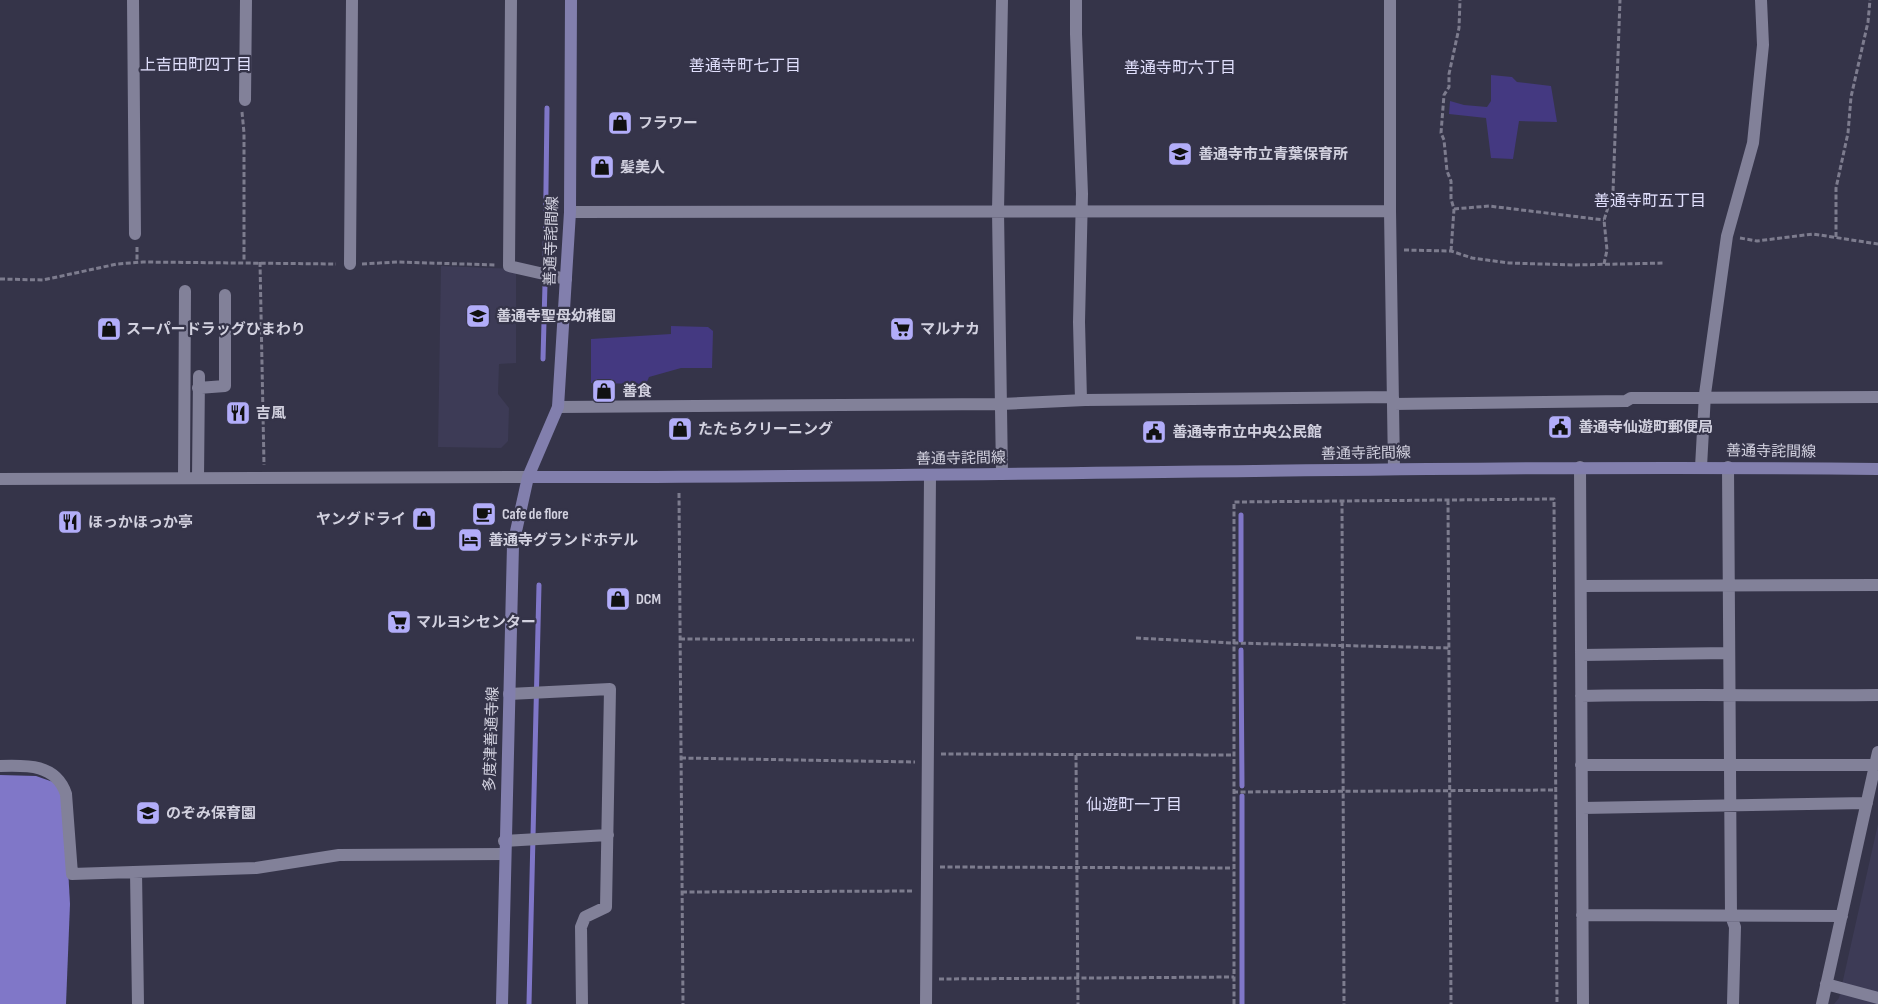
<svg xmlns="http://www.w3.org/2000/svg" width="1878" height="1004" viewBox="0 0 1878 1004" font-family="'Sofia Sans Condensed','Noto Sans JP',sans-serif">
	<rect width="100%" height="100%" fill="#353449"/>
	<path fill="#3d3b56" d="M 441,266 L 516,269 L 516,363 L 499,364 L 498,394 L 509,408 L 508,441 L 501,448 L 438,447 Z
		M 1878,824 L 1878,1004 L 1834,1004 L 1839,998 Z"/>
	<path fill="#443981" d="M 1491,75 L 1512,77 L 1517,82 L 1551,86 L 1557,122 L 1519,121 L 1513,159 L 1491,158 L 1486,118 L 1449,114 L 1450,101 L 1464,105 L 1487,107 L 1491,101 Z
		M 671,326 L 708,327 L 713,331 L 712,368 L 681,368 L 649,377 L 646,384 L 591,383 L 591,339 L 671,334 Z"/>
	<path fill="#8077c8" d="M 0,775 L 36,776 L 56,783 L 64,795 L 70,904 L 66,1004 L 0,1004 Z"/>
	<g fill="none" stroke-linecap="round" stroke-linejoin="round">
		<path stroke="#8077c8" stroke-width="5" d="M 545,268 L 547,108
			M 543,359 L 545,284
			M 1241,515 L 1241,640
			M 1241,650 L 1242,786
			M 529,1004 L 539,585
			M 1242,1004 L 1242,796"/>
		<path stroke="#7d7c8e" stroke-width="3" stroke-dasharray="5 2.5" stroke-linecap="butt" d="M 242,112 L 244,133 L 244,262
			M 1454,209 L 1489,206 L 1604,220
			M 1836,237 L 1836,188 L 1848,133 L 1851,97 L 1868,22 L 1870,0
			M 1740,238 L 1757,241 L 1813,234 L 1878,244
			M 137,247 L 137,262
			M 1404,250 L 1451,251 L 1472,258 L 1509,263 L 1574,265 L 1665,263
			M 1451,251 L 1454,209 L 1451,199 L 1451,181 L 1447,171 L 1444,140 L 1441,133 L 1444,95 L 1449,87 L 1449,74 L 1459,28 L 1460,0
			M 260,262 L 264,465
			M 362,264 L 397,262 L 496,265
			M 1604,264 L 1607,250 L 1604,220 L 1613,192 L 1620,0
			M 0,279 L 43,280 L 117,264 L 143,262 L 336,264
			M 679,493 L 683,1004
			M 1448,500 L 1451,1004
			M 1342,501 L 1344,1004
			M 1136,638 L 1233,643 L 1449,648
			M 680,639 L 914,640
			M 941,754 L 1233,755
			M 1076,755 L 1078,1004
			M 681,758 L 915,762
			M 1233,792 L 1556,790
			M 940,867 L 1233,868
			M 682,892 L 914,891
			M 939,979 L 1234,977
			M 1234,1004 L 1234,502 L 1554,499 L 1557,1004"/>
		<path stroke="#828199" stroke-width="12" d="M 133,0 L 135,234
			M 511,0 L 509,266 L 566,279
			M 1002,0 L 998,211 L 1002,474
			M 1076,0 L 1076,34 L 1082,194 L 1079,322 L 1081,400
			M 1390,0 L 1390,211 L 1394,469
			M 245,100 L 246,0
			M 570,212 L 1390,211
			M 350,264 L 352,0
			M 198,388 L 225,386 L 225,295
			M 1393,404 L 1626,401 L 1631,398 L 1878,397
			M 558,407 L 1001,404 L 1085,400 L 1393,397
			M 1580,467 L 1583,1004
			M 1701,467 L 1705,394 L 1727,236 L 1753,143 L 1763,45 L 1761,0
			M 1728,467 L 1731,916 L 1735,927 L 1733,1004
			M 184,478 L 185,291
			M 198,478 L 199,376
			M 0,479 L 528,477
			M 1581,586 L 1878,585
			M 1581,655 L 1729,653
			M 509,694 L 610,689 L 606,907 L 585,917 L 581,927 L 582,1004
			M 1581,696 C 1680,694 1779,696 1878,695
			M 1581,765 L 1875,765
			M 0,766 C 27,765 56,764 66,794 L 72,874 L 256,868 L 339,855 L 504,854
			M 1582,808 L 1867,803
			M 504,841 L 608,835
			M 136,872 L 138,1004
			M 1582,915 L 1842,916
			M 1826,984 L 1878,998
			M 926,1004 L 930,475
			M 1822,1004 L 1878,752"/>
		<path stroke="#827fad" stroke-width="12" d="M 528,477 C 978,478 1428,464 1878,469
			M 502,1004 L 513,545 L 528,477 L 558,407 L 570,212 L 571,0"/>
	</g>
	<defs>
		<symbol id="shop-square" viewBox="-11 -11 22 22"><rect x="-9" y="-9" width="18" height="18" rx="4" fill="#b2adf9" stroke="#353449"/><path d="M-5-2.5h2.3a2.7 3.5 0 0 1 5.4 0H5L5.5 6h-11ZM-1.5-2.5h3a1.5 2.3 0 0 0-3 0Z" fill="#111"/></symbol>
		<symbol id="school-square" viewBox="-11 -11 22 22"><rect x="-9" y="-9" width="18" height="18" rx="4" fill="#b2adf9" stroke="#353449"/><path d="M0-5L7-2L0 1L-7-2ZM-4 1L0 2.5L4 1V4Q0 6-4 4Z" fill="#111"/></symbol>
		<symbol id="supermarket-square" viewBox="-11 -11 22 22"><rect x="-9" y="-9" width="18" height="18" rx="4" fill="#b2adf9" stroke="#353449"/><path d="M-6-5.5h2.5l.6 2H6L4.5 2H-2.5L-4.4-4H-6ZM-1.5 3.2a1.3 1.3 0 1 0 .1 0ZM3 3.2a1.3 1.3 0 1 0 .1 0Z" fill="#111"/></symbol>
		<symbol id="restaurant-square" viewBox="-11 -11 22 22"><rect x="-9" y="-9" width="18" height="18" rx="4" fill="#b2adf9" stroke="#353449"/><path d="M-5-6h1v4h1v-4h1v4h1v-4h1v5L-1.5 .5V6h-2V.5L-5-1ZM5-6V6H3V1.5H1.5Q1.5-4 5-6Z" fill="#111"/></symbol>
		<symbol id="civic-square" viewBox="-11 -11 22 22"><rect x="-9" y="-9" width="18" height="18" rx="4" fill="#b2adf9" stroke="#353449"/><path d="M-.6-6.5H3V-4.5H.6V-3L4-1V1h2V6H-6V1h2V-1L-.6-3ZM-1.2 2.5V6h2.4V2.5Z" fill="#111"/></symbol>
		<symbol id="cafe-square" viewBox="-11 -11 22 22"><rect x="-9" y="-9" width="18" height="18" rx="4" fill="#b2adf9" stroke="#353449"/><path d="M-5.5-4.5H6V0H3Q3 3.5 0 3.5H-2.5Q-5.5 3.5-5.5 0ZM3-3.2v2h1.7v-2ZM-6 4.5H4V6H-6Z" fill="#111"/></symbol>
		<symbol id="hotel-square" viewBox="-11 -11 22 22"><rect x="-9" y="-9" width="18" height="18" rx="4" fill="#b2adf9" stroke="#353449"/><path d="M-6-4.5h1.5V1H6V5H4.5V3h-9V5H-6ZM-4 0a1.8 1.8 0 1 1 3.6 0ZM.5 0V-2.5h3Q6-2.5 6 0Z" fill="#111"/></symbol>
	</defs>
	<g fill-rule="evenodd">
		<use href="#shop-square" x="606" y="109" width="28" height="28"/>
		<use href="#school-square" x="1166" y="140" width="28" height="28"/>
		<use href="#shop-square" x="588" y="153" width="28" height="28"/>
		<use href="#school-square" x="464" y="302" width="28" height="28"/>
		<use href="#shop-square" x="95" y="315" width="28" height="28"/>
		<use href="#supermarket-square" x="888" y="315" width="28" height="28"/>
		<use href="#shop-square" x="590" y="377" width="28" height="28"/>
		<use href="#restaurant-square" x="224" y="399" width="28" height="28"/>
		<use href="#civic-square" x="1546" y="413" width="28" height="28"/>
		<use href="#shop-square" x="666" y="415" width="28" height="28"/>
		<use href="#civic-square" x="1140" y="418" width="28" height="28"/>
		<use href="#cafe-square" x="470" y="500" width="28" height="28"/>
		<use href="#shop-square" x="410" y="505" width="28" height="28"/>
		<use href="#restaurant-square" x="56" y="508" width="28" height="28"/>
		<use href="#hotel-square" x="456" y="526" width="28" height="28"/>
		<use href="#shop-square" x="604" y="585" width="28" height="28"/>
		<use href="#supermarket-square" x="385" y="608" width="28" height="28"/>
		<use href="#school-square" x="134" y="799" width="28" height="28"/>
	</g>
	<g text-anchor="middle" stroke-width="4.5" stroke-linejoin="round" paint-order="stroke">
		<g font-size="15" font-weight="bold" fill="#d2d1df" stroke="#353449" text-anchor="start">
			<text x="638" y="128">フラワー</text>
			<text x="1198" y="159">善通寺市立青葉保育所</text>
			<text x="620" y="172">髪美人</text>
			<text x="496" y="321">善通寺聖母幼稚園</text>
			<text x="126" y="334">スーパードラッグひまわり</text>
			<text x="920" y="334">マルナカ</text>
			<text x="622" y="396">善食</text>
			<text x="256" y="418">吉風</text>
			<text x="1578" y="432">善通寺仙遊町郵便局</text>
			<text x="698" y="434">たたらクリーニング</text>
			<text x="1172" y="437">善通寺市立中央公民館</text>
			<text x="502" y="519">Cafe de flore</text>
			<text x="406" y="524" text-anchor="end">ヤングドライ</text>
			<text x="88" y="527">ほっかほっか亭</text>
			<text x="488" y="545">善通寺グランドホテル</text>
			<text x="636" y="604">DCM</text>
			<text x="416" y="627">マルヨシセンター</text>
			<text x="166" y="818">のぞみ保育園</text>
		</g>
		<g font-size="15" fill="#d2d1df" stroke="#353449">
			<text transform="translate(551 241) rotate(-88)" y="5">善通寺詫間線</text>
			<text transform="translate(1771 451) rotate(1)" y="5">善通寺詫間線</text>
			<text transform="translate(1366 453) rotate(-1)" y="5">善通寺詫間線</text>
			<text transform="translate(961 458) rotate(-1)" y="5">善通寺詫間線</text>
			<text transform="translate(491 739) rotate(-88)" y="5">多度津善通寺線</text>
		</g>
		<g font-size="16" fill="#e0dffc" stroke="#353449">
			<text x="196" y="70">上吉田町四丁目</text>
			<text x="745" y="71">善通寺町七丁目</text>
			<text x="1180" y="73">善通寺町六丁目</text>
			<text x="1650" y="206">善通寺町五丁目</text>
			<text x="1134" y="810">仙遊町一丁目</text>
		</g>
	</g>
</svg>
